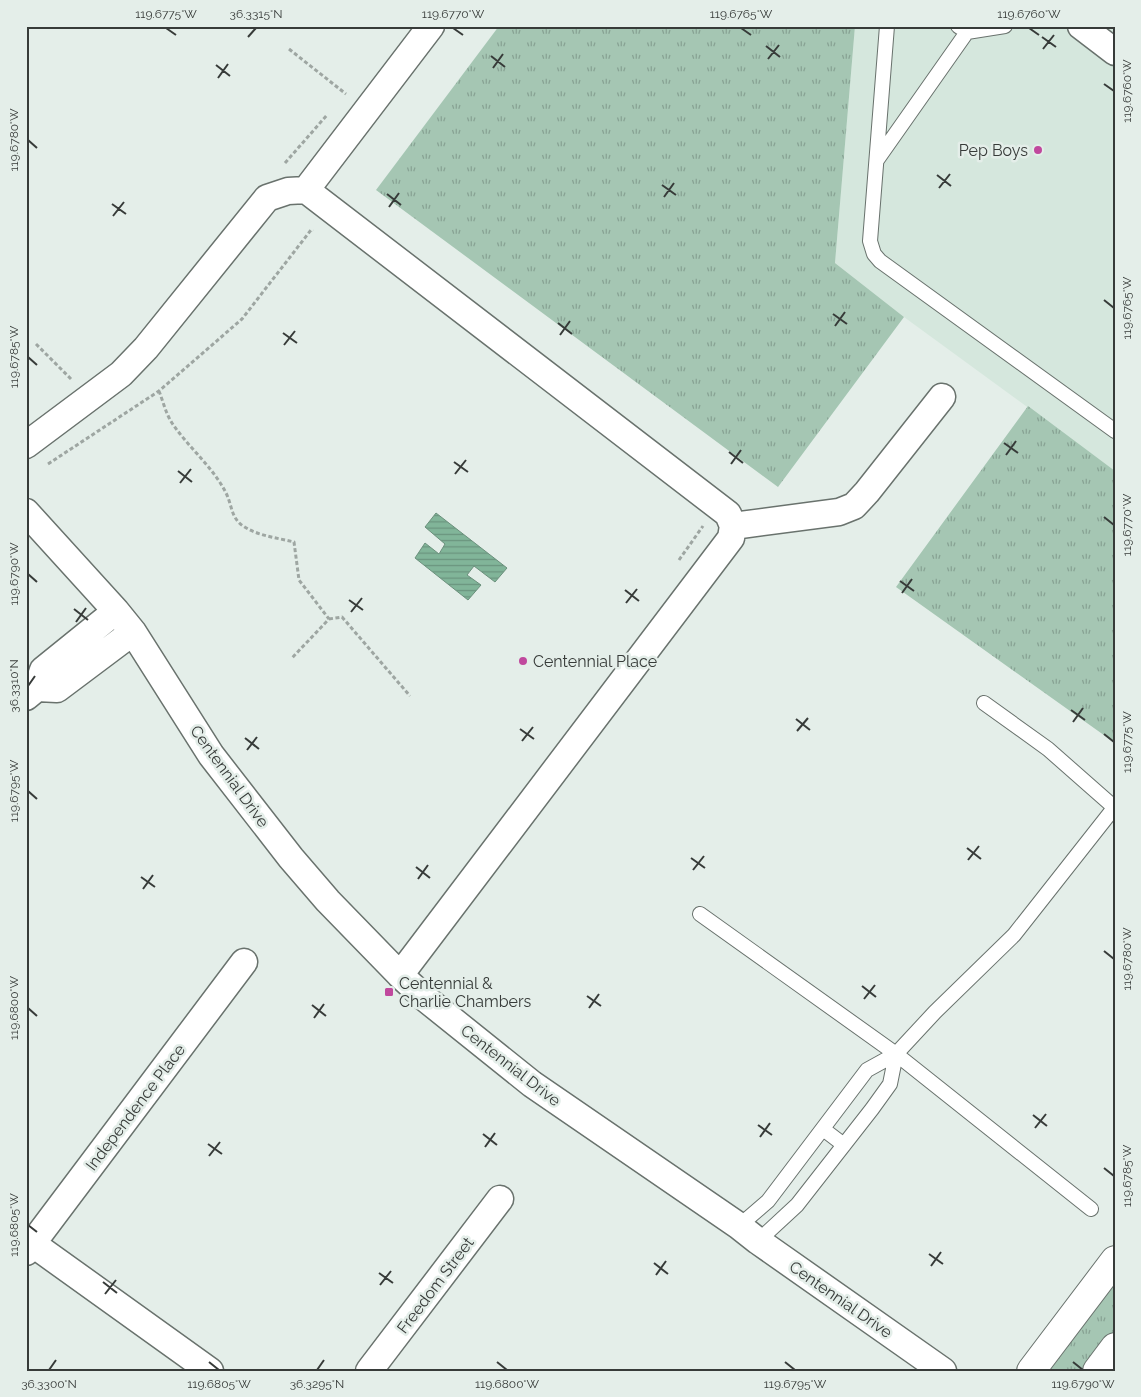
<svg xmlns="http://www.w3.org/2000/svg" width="1141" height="1397" viewBox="0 0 1141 1397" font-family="Raleway,sans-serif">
	<defs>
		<pattern id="grass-tufts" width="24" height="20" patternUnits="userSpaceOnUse" patternTransform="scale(1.25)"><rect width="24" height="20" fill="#a5c6b3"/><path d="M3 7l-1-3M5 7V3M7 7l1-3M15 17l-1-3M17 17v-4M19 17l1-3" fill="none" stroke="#87a293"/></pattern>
		<pattern id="water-rules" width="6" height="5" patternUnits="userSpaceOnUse" patternTransform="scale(1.25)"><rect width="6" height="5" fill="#81b599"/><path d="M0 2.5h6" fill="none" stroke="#6a947e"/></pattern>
	</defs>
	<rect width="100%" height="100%" fill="#e4eee9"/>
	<path fill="#d5e7dd" d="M 855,26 L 1115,26 L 1115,471 L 904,317 L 835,263 Z"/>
	<path fill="url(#grass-tufts)" d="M 499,26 L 855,26 L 835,263 L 904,317 L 778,487 L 376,190 Z
		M 1028,406 L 1115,471 L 1115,743 L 896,587 Z
		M 1115,1260 L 1115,1347 L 1097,1371 L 1031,1371 Z"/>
	<path fill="url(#water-rules)" stroke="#6b907c" d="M 436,513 L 507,568 L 495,582 L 474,566 L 467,575 L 481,585 L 468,600 L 415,558 L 425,543 L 439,554 L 445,544 L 425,527 Z"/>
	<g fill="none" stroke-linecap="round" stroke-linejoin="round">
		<defs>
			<path id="service" d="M 887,26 L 870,241 L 874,254 L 880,261 L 1115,431
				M 958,26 L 967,32 L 1005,26
				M 877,160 L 967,32
				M 984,703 L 1048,749 L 1115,808
				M 700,914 L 896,1054 L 1091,1209
				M 823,1129 L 844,1145
				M 739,1226 L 768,1201 L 867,1070 L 896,1054 L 935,1012 L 1014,935 L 1114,808
				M 758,1241 L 797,1205 L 872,1109 L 890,1084 L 896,1054"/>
			<path id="minor" d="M 1081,26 L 1115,52
				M 306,190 L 431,26
				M 26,445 L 121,374 L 146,348 L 267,198 L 288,191 L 306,190 L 728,514 L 733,526 L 731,538 L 400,975
				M 26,512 L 116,611 L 133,632 L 211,755 L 291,858 L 328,901 L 400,975 L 426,999 L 532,1084 L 739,1226 L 758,1241 L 943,1371
				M 733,526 L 839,512 L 854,506 L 867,492 L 942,397
				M 37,688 L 57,689 L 133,632
				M 26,697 L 37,688 L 43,670 L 116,611
				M 26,1239 L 210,1371
				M 26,1252 L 244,962
				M 369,1371 L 500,1199"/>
			<path id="secondary" d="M 1031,1371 L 1115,1260
				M 1097,1371 L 1115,1347"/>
		</defs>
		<use href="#service" stroke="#69726d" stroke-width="16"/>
		<use href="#minor" stroke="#69726d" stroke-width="29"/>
		<use href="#secondary" stroke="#69726d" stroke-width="30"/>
		<path stroke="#9ea6a2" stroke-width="3" stroke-dasharray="4 2.5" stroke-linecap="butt" d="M 289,49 L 346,94
			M 285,163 L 327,115
			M 36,344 L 71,379
			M 159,391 C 163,401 166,414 172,423 C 188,447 213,467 226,493 C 232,505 231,518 243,526 C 258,536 278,538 294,542 L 299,580 L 329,619 L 291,659
			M 48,464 L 159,391 L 242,319 L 311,230 L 313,231
			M 679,560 L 703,526
			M 329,619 L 342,617 L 410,696"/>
		<use href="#service" stroke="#fff" stroke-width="14"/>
		<use href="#minor" stroke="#fff" stroke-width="26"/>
		<use href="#secondary" stroke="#fff" stroke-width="28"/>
	</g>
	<path fill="none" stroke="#373b39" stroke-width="2" d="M 166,28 L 176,35M 453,28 L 463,35M 741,28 L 751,35M 1029,28 L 1039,35M 248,37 L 256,28M 1042,37 L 1056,47M 766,46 L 780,57M 1043,49 L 1054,35M 491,56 L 505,67M 768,59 L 779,45M 216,65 L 230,76M 493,68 L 503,54M 218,78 L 228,64M 1104,84 L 1114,91M 28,140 L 37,148M 937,175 L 951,186M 662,185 L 676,195M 939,188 L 950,174M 387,194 L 401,205M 664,197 L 674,183M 112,204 L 126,214M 389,207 L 399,193M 113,216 L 124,202M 1104,300 L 1114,308M 833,314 L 847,324M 558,323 L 572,334M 835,326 L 845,312M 283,333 L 297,343M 560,335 L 570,321M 284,345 L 295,331M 28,357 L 37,365M 1004,443 L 1018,453M 729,452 L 743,463M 1006,455 L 1016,441M 454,462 L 468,472M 731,464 L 741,450M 178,471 L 192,482M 455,474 L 466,460M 180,483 L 191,469M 1104,517 L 1114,525M 28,574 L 37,582M 900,581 L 914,591M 625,590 L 639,601M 902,593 L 912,579M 349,600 L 363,610M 626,603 L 637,589M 74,609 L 88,620M 351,612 L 362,598M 76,622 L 86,608M 28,686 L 35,676M 1071,710 L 1085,720M 796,719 L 810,730M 1073,722 L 1083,708M 520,729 L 534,739M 797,731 L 808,718M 1104,734 L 1114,742M 245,738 L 259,749M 522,741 L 533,727M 247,750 L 257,737M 28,791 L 37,799M 967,848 L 981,859M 691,858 L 705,868M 968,860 L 979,846M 416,867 L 430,878M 693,870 L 704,856M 141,877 L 155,887M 418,879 L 428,865M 143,889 L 153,875M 1104,951 L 1114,959M 862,986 L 876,997M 587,996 L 601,1006M 864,999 L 875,985M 312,1005 L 326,1016M 28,1008 L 37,1016M 589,1008 L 599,994M 314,1018 L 324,1004M 1033,1115 L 1047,1126M 758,1125 L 772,1135M 1035,1128 L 1046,1114M 483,1134 L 497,1145M 760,1137 L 770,1123M 208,1144 L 222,1154M 485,1147 L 495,1133M 209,1156 L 220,1142M 1104,1168 L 1114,1176M 28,1225 L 37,1232M 929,1254 L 943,1264M 654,1263 L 668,1274M 931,1266 L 941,1252M 379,1273 L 393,1283M 656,1275 L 666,1261M 103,1282 L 117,1293M 380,1285 L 391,1271M 105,1294 L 116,1280M 209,1362 L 219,1370M 497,1362 L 507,1370M 785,1362 L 795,1370M 1073,1362 L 1083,1370M 49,1370 L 56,1360M 317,1370 L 324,1360"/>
	<g fill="#c0489d" stroke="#e4eee9" stroke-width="2">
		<circle cx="1038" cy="150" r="5"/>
		<circle cx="523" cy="661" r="5"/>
		<rect x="384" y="987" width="10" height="10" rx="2.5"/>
	</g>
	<g text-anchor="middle" stroke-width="5" stroke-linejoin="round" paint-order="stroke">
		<g font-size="16" fill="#373b39" stroke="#e4eee9" text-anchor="start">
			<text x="1028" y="156" text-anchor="end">Pep Boys</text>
			<text x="533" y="667">Centennial Place</text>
			<text x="399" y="989">Centennial &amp;<tspan x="399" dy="18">Charlie Chambers</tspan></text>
		</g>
		<g font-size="16" fill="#373b39" stroke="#e4eee9">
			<text transform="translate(230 776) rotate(54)" y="6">Centennial Drive</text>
			<text transform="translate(511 1065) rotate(38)" y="6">Centennial Drive</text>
			<text transform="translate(135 1107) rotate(-53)" y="6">Independence Place</text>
			<text transform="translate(435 1285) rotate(-53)" y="6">Freedom Street</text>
			<text transform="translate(841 1299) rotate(35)" y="6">Centennial Drive</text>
		</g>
	</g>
	<rect width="1141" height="1397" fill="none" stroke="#e4eee9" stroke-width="55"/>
	<rect x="28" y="28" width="1086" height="1342" fill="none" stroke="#373b39" stroke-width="2"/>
	<g font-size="12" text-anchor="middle" fill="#373b39">
		<text x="166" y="18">119.6775°W</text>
		<text x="256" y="18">36.3315°N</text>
		<text x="453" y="18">119.6770°W</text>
		<text x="741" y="18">119.6765°W</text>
		<text x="1029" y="18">119.6760°W</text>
		<text transform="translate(1127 91) rotate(-90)" y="4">119.6760°W</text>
		<text transform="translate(14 140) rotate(-90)" y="4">119.6780°W</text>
		<text transform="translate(1127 308) rotate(-90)" y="4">119.6765°W</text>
		<text transform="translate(14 357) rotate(-90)" y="4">119.6785°W</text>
		<text transform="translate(1127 525) rotate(-90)" y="4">119.6770°W</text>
		<text transform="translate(14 574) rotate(-90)" y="4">119.6790°W</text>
		<text transform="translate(14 686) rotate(-90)" y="4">36.3310°N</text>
		<text transform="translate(1127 742) rotate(-90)" y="4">119.6775°W</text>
		<text transform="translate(14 791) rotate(-90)" y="4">119.6795°W</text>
		<text transform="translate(1127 959) rotate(-90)" y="4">119.6780°W</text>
		<text transform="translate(14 1008) rotate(-90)" y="4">119.6800°W</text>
		<text transform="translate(1127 1176) rotate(-90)" y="4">119.6785°W</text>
		<text transform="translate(14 1225) rotate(-90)" y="4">119.6805°W</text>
		<text x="49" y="1388">36.3300°N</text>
		<text x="219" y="1388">119.6805°W</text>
		<text x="317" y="1388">36.3295°N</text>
		<text x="507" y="1388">119.6800°W</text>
		<text x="795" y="1388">119.6795°W</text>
		<text x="1083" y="1388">119.6790°W</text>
	</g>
</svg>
